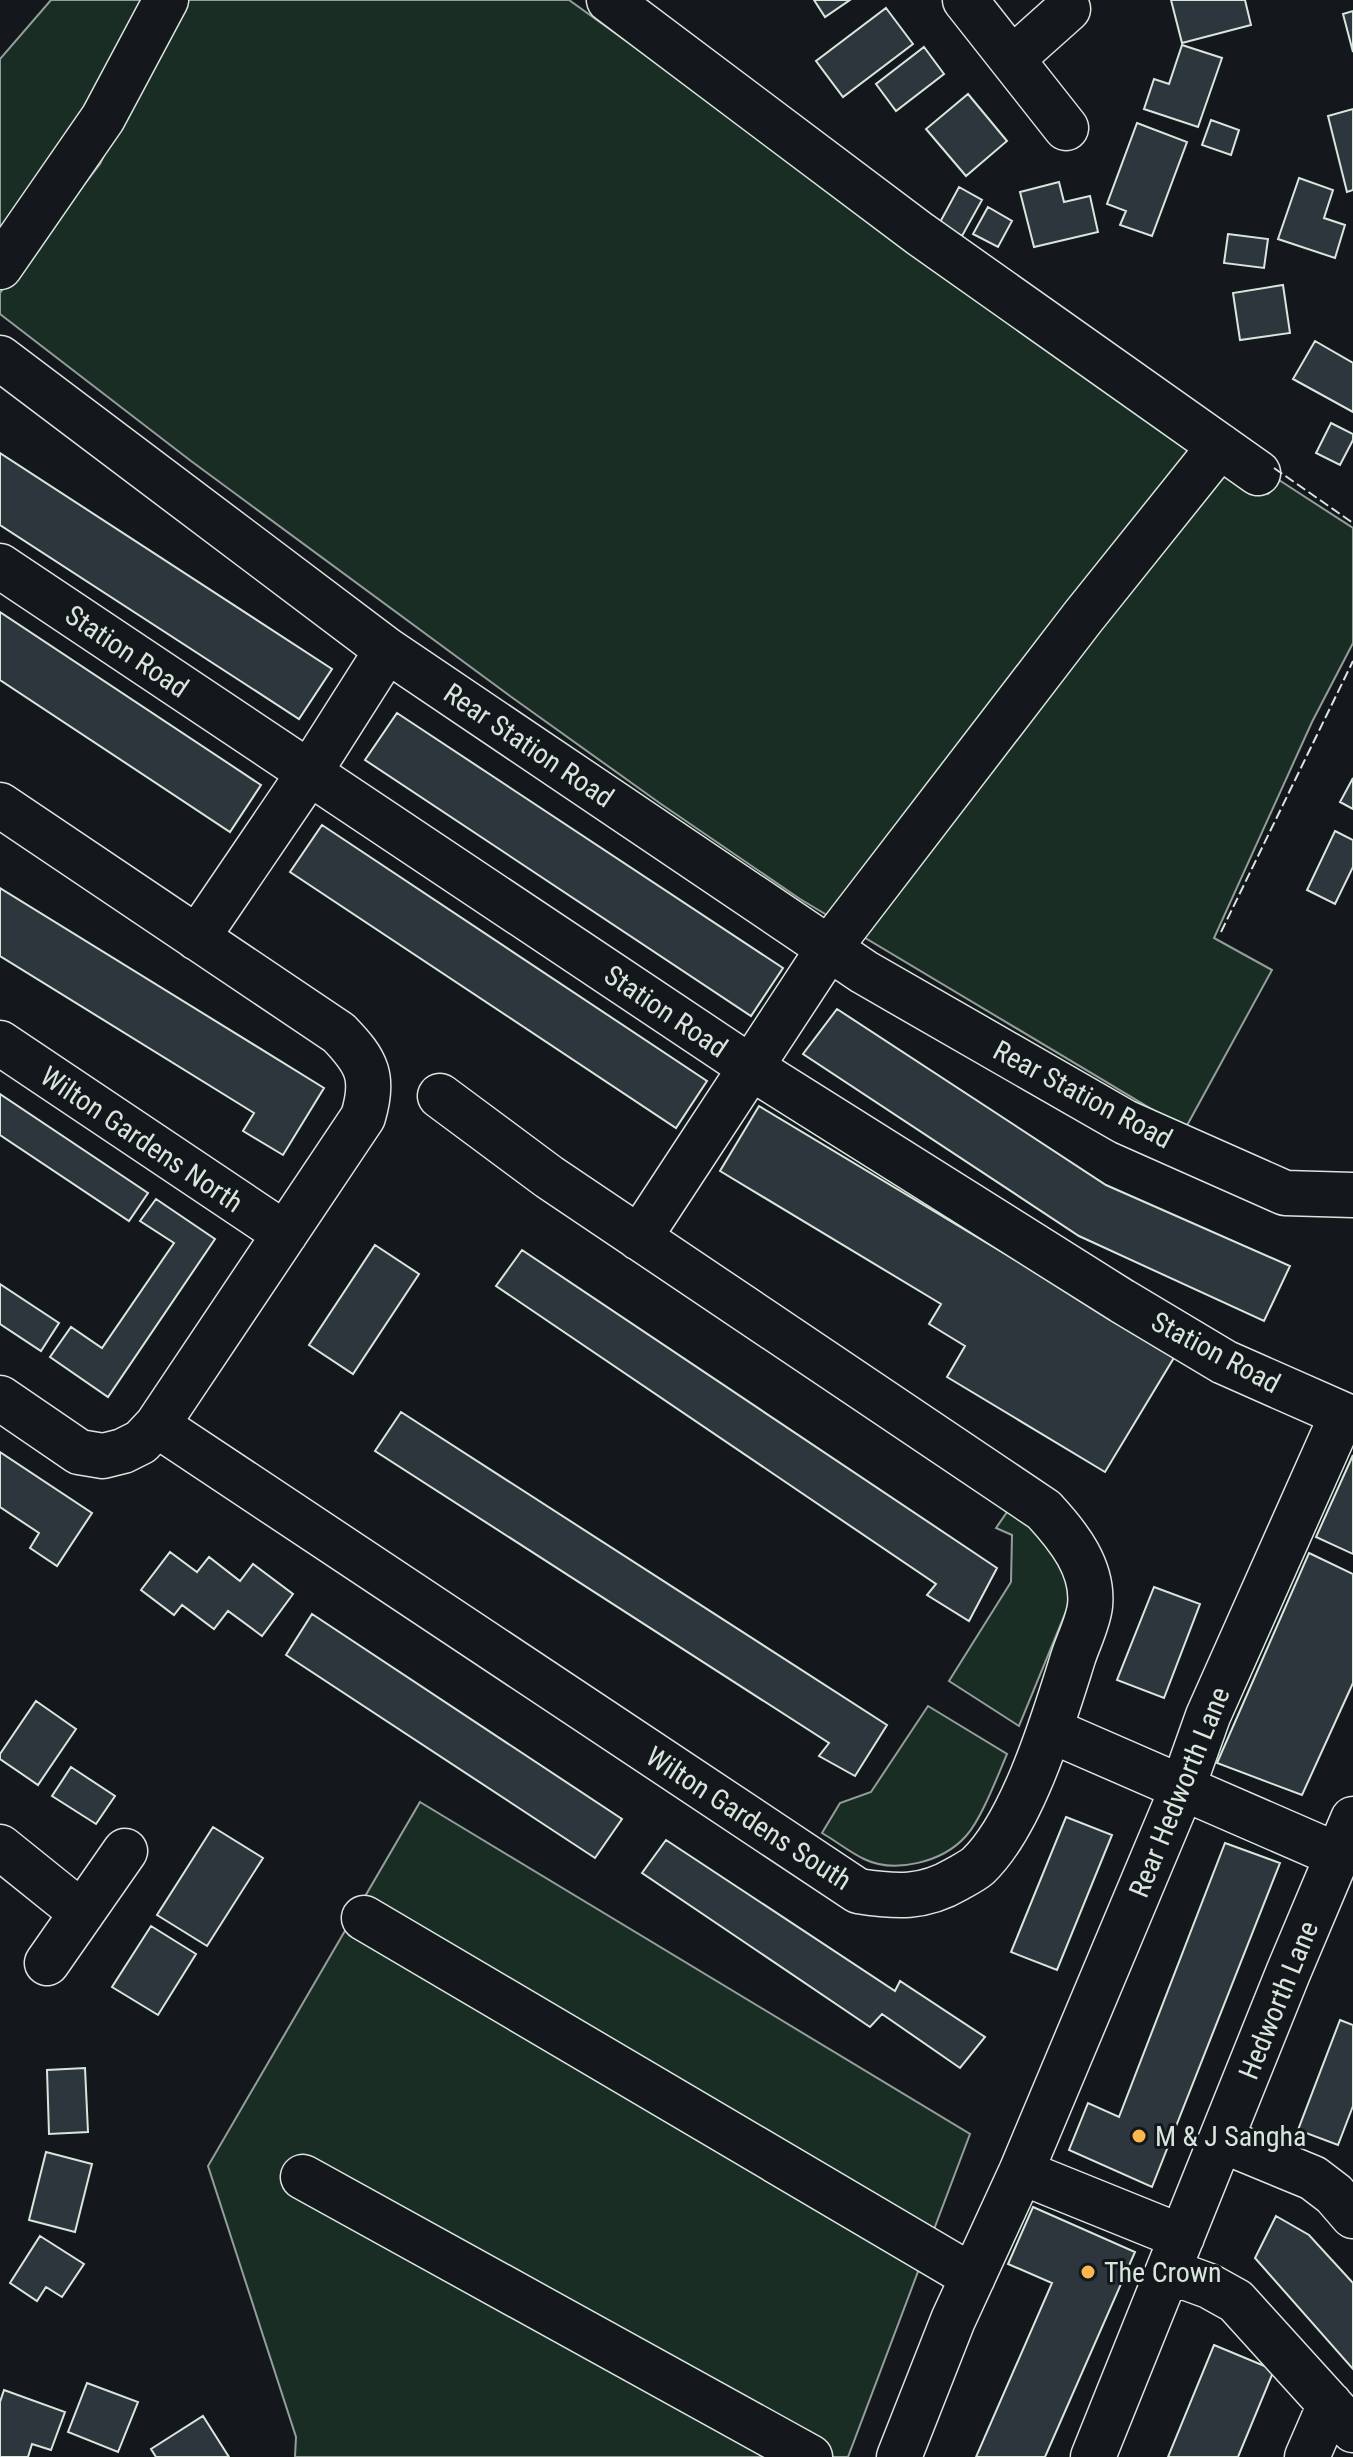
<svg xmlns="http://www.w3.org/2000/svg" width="1353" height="2457" viewBox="0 0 1353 2457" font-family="'Roboto Condensed',sans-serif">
	<rect width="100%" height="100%" fill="#14181c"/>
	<path fill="#1a2d24" stroke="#939e99" stroke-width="2" d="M 51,0 L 152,0 L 83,114 L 0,233 L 0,59 Z
		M 177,0 L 569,0 L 1177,436 L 1268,494 L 1279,480 L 1353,528 L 1353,643 L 1312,722 L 1214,938 L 1272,970 L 1185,1129 L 800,899 L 661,804 L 510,696 L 191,461 L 0,314 L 0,293 L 100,164 Z
		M 1007,1512 L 1048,1535 L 1074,1592 L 1019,1726 L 949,1681 L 1011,1582 L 1012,1535 L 996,1528 Z
		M 928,1706 L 1007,1754 C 998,1775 981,1820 966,1836 C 943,1862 895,1874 864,1859 C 849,1852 836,1841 822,1833 L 840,1803 L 871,1792 Z
		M 420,1802 L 970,2134 L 848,2457 L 295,2457 L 296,2437 L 208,2166 Z"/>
	<path fill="#2c363c" stroke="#d8e6dc" stroke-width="2" d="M 814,0 L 850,0 L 825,17 Z
		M 1171,0 L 1245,0 L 1251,25 L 1182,43 Z
		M 886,8 L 913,44 L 843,97 L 816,61 Z
		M 1353,11 L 1353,52 L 1343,14 Z
		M 1182,45 L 1222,58 L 1198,127 L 1144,109 L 1154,79 L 1169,84 Z
		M 924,47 L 944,74 L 896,111 L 876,84 Z
		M 968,94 L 1007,141 L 966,176 L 926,129 Z
		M 1353,109 L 1353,190 L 1347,192 L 1328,116 Z
		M 1211,120 L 1239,130 L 1231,155 L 1202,145 Z
		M 1137,123 L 1187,142 L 1152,236 L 1120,225 L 1126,211 L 1107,204 Z
		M 1299,178 L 1333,190 L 1324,218 L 1345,225 L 1335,258 L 1278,239 Z
		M 1059,182 L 1064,202 L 1090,196 L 1098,232 L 1034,247 L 1020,192 Z
		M 959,187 L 982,200 L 962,236 L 939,224 Z
		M 988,207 L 1012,221 L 998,247 L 973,234 Z
		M 1228,234 L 1268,239 L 1264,268 L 1224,263 Z
		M 1283,285 L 1290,333 L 1240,340 L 1233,293 Z
		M 1315,341 L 1353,363 L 1353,412 L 1293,379 Z
		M 1331,423 L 1353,434 L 1353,440 L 1340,465 L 1316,453 Z
		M 0,453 L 332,669 L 299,719 L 0,525 Z
		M 0,612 L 261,785 L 230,832 L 0,680 Z
		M 397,713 L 783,968 L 751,1016 L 365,760 Z
		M 1353,778 L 1353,809 L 1340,802 Z
		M 322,825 L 707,1081 L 676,1128 L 290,872 Z
		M 1335,831 L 1353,840 L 1353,867 L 1335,904 L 1307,890 Z
		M 0,888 L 324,1088 L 283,1155 L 243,1131 L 254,1113 L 0,956 Z
		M 837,1009 L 1106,1185 L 1290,1266 L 1264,1321 L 1079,1236 L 803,1054 Z
		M 0,1094 L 148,1193 L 129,1221 L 0,1135 Z
		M 759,1106 L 1175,1356 L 1105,1472 L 947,1377 L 965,1346 L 929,1324 L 941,1304 L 720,1171 Z
		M 156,1199 L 215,1239 L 108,1397 L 50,1357 L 71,1327 L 102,1348 L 174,1243 L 140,1221 Z
		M 375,1245 L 419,1274 L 353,1374 L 309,1345 Z
		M 522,1250 L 997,1568 L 969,1621 L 927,1595 L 936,1584 L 496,1286 Z
		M 0,1284 L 59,1323 L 41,1351 L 0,1324 Z
		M 401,1412 L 887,1725 L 855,1776 L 819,1756 L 829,1743 L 375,1451 Z
		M 0,1452 L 92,1513 L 57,1566 L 30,1548 L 39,1533 L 0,1507 Z
		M 1353,1455 L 1353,1554 L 1316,1537 Z
		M 170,1552 L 197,1572 L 209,1557 L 240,1581 L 253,1564 L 293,1594 L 262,1636 L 228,1611 L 214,1629 L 182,1605 L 174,1615 L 141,1590 Z
		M 1309,1553 L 1353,1574 L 1353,1683 L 1302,1795 L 1217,1763 Z
		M 1154,1587 L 1200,1604 L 1164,1698 L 1117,1680 Z
		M 312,1614 L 622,1819 L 595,1858 L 286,1655 Z
		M 36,1701 L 76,1729 L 38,1785 L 0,1759 L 0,1754 Z
		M 71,1767 L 115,1796 L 96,1824 L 52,1796 Z
		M 1066,1817 L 1112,1835 L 1057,1970 L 1011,1952 Z
		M 213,1827 L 263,1858 L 207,1946 L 157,1915 Z
		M 666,1840 L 895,1991 L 900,1981 L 985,2037 L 960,2068 L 882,2014 L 870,2027 L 642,1873 Z
		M 1225,1843 L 1280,1863 L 1152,2187 L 1069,2150 L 1088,2103 L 1119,2117 Z
		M 151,1926 L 196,1954 L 158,2015 L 112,1987 Z
		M 1340,2020 L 1353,2025 L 1353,2106 L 1338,2145 L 1298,2130 Z
		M 85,2068 L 88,2132 L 49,2134 L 47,2070 Z
		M 46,2152 L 92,2164 L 75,2232 L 29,2220 Z
		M 1033,2207 L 1135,2252 L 1045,2457 L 976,2457 L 1052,2283 L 1008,2264 Z
		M 1276,2216 L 1309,2235 L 1353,2283 L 1353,2369 L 1255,2258 Z
		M 40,2236 L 84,2264 L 62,2297 L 46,2287 L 37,2301 L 10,2283 Z
		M 1214,2345 L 1274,2370 L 1238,2457 L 1168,2457 Z
		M 87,2383 L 138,2402 L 118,2452 L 68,2432 Z
		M 4,2390 L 65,2412 L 51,2450 L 32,2444 L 28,2457 L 0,2457 L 0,2402 Z
		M 203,2416 L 229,2457 L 156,2457 L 151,2449 Z"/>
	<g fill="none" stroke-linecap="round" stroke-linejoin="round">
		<defs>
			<path id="minor" d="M 609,0 L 920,234 L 1258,473
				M 965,0 L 1066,128
				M 1012,59 L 1068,9
				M 0,267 L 103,118 L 166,0
				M 0,358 L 387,650 L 864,972 L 1125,1122 L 1285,1193 L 1353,1195
				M 0,566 L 750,1067 L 1122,1301 L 1224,1362 L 1353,1419
				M 0,805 L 339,1033 C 367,1062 375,1077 363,1117 L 157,1425 L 141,1442 L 123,1451 L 103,1456 L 79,1452 L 0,1398
				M 197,938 L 309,773 L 387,650
				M 0,1043 L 285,1234
				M 639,1238 L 829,948 L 1083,617 L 1220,446
				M 157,1425 L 858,1891 C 896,1897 923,1899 957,1879 C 964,1875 972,1871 978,1866 C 1023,1823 1054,1718 1073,1658 C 1078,1642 1088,1623 1090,1606 C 1094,1568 1068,1536 1044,1510 L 549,1177 L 440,1096
				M 1050,1730 L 1337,1855
				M 0,1847 L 82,1913
				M 364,1918 L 973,2277
				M 47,1963 L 125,1851
				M 1221,2140 L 1313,2178 L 1334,2194 L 1353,2216
				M 1021,2172 L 1182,2237
				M 303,2177 L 810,2457
				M 1168,2271 L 1209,2286 L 1236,2301 L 1353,2430
				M 899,2457 L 953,2320 L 1021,2172 L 1182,1789 L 1208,1716 L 1342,1415
				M 1093,2457 L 1288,1973 L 1353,1819
				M 1307,2457 L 1330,2404"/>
		</defs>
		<use href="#minor" stroke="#d8e6dc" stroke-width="47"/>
		<use href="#minor" stroke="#14181c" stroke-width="44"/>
		<path stroke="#d8e6dc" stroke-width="2" stroke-dasharray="10 4" stroke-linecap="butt" d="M 1274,468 L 1353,523
			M 1221,932 L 1353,661"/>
	</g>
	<g fill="#ffb74d" stroke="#14181c" stroke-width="3">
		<circle cx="1139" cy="2136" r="8"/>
		<circle cx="1088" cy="2272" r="8"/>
	</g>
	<g text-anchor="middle" stroke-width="6" stroke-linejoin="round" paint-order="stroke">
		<g font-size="28" fill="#d8e6dc" stroke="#14181c">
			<text transform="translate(127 651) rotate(34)" y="10">Station Road</text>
			<text transform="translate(529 745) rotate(34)" y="10">Rear Station Road</text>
			<text transform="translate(666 1011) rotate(34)" y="10">Station Road</text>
			<text transform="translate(1083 1094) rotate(28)" y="10">Rear Station Road</text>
			<text transform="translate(142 1139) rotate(34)" y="10">Wilton Gardens North</text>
			<text transform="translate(1216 1352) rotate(28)" y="10">Station Road</text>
			<text transform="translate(1179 1792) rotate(-68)" y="10">Rear Hedworth Lane</text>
			<text transform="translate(749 1818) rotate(33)" y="10">Wilton Gardens South</text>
			<text transform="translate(1278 2000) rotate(-68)" y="10">Hedworth Lane</text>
		</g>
		<g font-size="28" fill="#d8e6dc" stroke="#14181c" text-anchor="start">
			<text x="1155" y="2146">M &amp; J Sangha</text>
			<text x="1104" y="2282">The Crown</text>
		</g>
	</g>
</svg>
